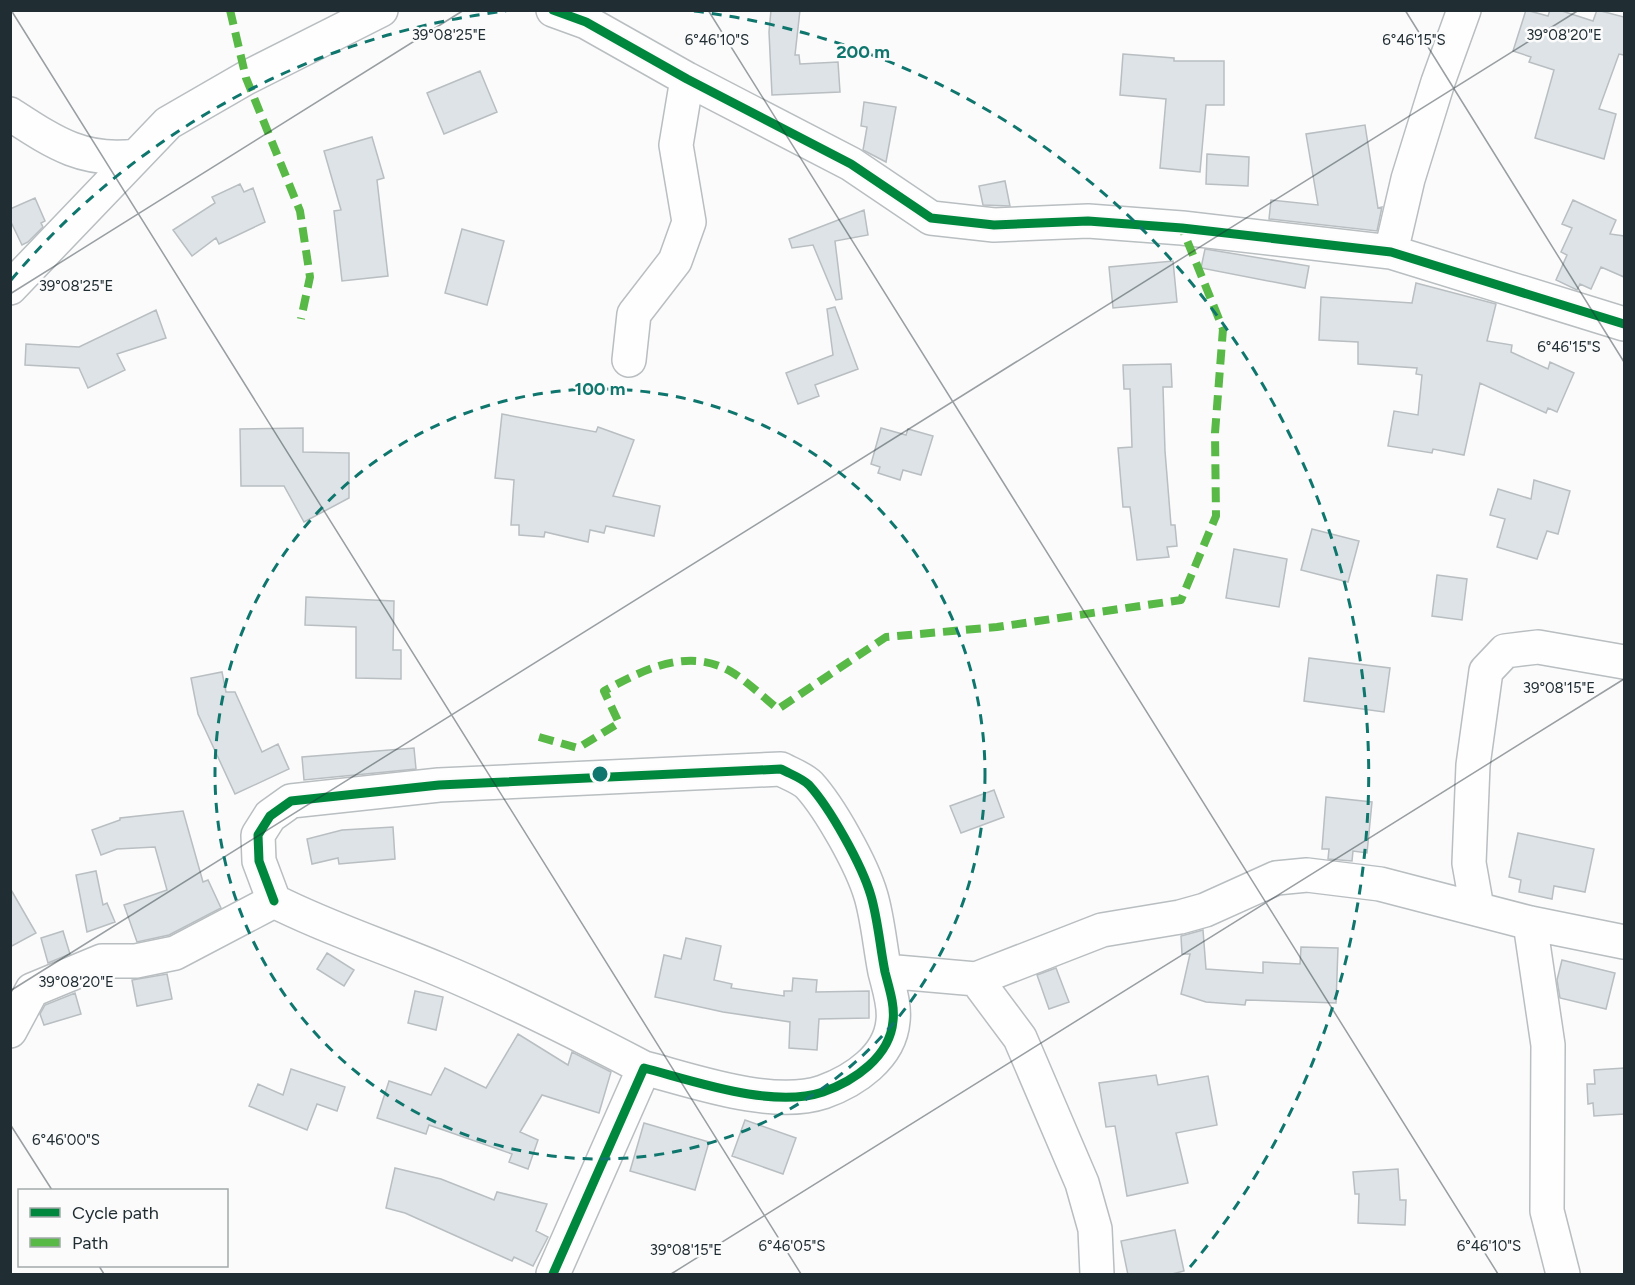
<svg xmlns="http://www.w3.org/2000/svg" width="1635" height="1285" viewBox="0 0 1635 1285" font-family="Figtree,sans-serif">
	<rect width="100%" height="100%" fill="#fbfbfb"/>
	<path fill="#dde3e6" stroke="#b8bec1" stroke-width="1.5" d="M 771,10 L 800,10 L 795,55 L 799,55 L 800,64 L 838,62 L 840,92 L 772,95 L 769,32 Z
		M 1526,10 L 1548,16 L 1550,10 L 1559,10 L 1593,21 L 1597,10 L 1624,17 L 1624,55 L 1619,54 L 1599,109 L 1616,114 L 1604,159 L 1535,138 L 1554,70 L 1529,62 L 1531,57 L 1513,51 Z
		M 1123,54 L 1174,58 L 1174,61 L 1224,61 L 1224,105 L 1206,105 L 1200,172 L 1160,168 L 1166,99 L 1120,95 Z
		M 480,71 L 497,112 L 444,134 L 427,93 Z
		M 864,102 L 896,107 L 886,162 L 863,150 L 867,127 L 861,126 Z
		M 1365,125 L 1378,208 L 1382,207 L 1377,231 L 1269,219 L 1271,200 L 1318,205 L 1306,134 Z
		M 372,137 L 384,178 L 377,180 L 388,276 L 342,281 L 334,211 L 341,210 L 324,151 Z
		M 1207,154 L 1249,157 L 1248,186 L 1206,184 Z
		M 1005,181 L 1010,206 L 983,205 L 979,186 Z
		M 240,184 L 244,192 L 253,188 L 265,222 L 219,244 L 216,238 L 192,256 L 173,230 L 215,203 L 212,197 Z
		M 35,198 L 45,221 L 41,223 L 43,227 L 28,242 L 22,245 L 10,220 L 10,209 Z
		M 1573,200 L 1616,220 L 1610,234 L 1624,236 L 1624,277 L 1601,267 L 1591,289 L 1580,284 L 1577,290 L 1556,280 L 1567,255 L 1561,252 L 1572,228 L 1562,224 Z
		M 864,210 L 868,235 L 835,241 L 842,299 L 836,300 L 813,245 L 792,248 L 789,239 Z
		M 462,229 L 504,241 L 487,305 L 445,293 Z
		M 1205,249 L 1309,266 L 1305,288 L 1201,268 Z
		M 1173,261 L 1177,302 L 1113,308 L 1109,267 Z
		M 1416,283 L 1496,304 L 1487,341 L 1512,345 L 1511,352 L 1548,369 L 1550,362 L 1574,373 L 1557,412 L 1548,408 L 1546,413 L 1480,383 L 1464,455 L 1433,449 L 1432,453 L 1388,446 L 1394,411 L 1418,415 L 1422,375 L 1416,374 L 1417,368 L 1358,364 L 1358,342 L 1319,340 L 1321,297 L 1412,303 Z
		M 835,307 L 858,369 L 815,385 L 819,396 L 798,404 L 786,373 L 833,355 L 827,309 Z
		M 156,310 L 166,338 L 117,354 L 125,370 L 88,388 L 79,368 L 25,365 L 26,344 L 79,347 Z
		M 1171,364 L 1172,387 L 1163,387 L 1165,451 L 1171,525 L 1175,525 L 1177,546 L 1167,547 L 1169,557 L 1137,560 L 1130,507 L 1123,507 L 1118,448 L 1132,447 L 1130,389 L 1124,389 L 1123,365 Z
		M 502,414 L 596,432 L 598,427 L 634,440 L 613,496 L 660,506 L 654,536 L 606,526 L 604,533 L 590,530 L 588,542 L 545,532 L 544,537 L 519,535 L 519,525 L 511,525 L 514,480 L 495,478 Z
		M 303,428 L 303,452 L 349,453 L 349,498 L 304,522 L 284,486 L 241,486 L 240,429 Z
		M 881,428 L 906,435 L 908,429 L 933,436 L 921,475 L 903,470 L 900,480 L 878,473 L 880,467 L 871,464 Z
		M 1534,480 L 1570,491 L 1558,534 L 1547,531 L 1537,559 L 1497,547 L 1505,519 L 1490,515 L 1498,489 L 1531,499 Z
		M 1312,529 L 1359,541 L 1348,582 L 1301,570 Z
		M 1234,549 L 1287,559 L 1279,607 L 1226,598 Z
		M 1437,575 L 1467,579 L 1462,620 L 1432,616 Z
		M 306,597 L 394,601 L 393,650 L 401,650 L 401,679 L 356,678 L 356,627 L 305,625 Z
		M 1309,658 L 1390,668 L 1384,712 L 1304,701 Z
		M 222,672 L 226,692 L 235,692 L 262,752 L 278,744 L 289,769 L 235,794 L 198,714 L 191,678 Z
		M 414,748 L 416,769 L 304,780 L 302,757 Z
		M 994,790 L 1004,817 L 961,833 L 950,806 Z
		M 1326,797 L 1372,802 L 1367,853 L 1353,851 L 1352,861 L 1328,859 L 1329,849 L 1322,849 Z
		M 183,811 L 203,882 L 208,880 L 221,908 L 169,935 L 137,942 L 124,905 L 167,890 L 155,847 L 117,849 L 101,855 L 92,830 L 120,820 L 120,818 Z
		M 393,827 L 395,859 L 339,864 L 338,858 L 312,864 L 307,839 L 342,830 Z
		M 1518,833 L 1594,849 L 1585,892 L 1554,886 L 1552,899 L 1519,892 L 1521,880 L 1509,877 Z
		M 96,871 L 103,905 L 107,903 L 115,922 L 87,932 L 76,875 Z
		M 10,888 L 36,933 L 10,947 Z
		M 1203,930 L 1206,969 L 1263,973 L 1263,962 L 1300,964 L 1301,947 L 1338,948 L 1336,1003 L 1246,1000 L 1245,1005 L 1206,1002 L 1181,994 L 1190,954 L 1182,954 L 1181,936 Z
		M 63,931 L 70,954 L 48,963 L 41,938 Z
		M 686,938 L 721,946 L 714,980 L 732,984 L 731,988 L 784,996 L 784,991 L 792,991 L 793,978 L 817,980 L 816,992 L 869,991 L 869,1018 L 819,1019 L 817,1050 L 789,1048 L 790,1022 L 723,1012 L 655,997 L 664,955 L 681,959 Z
		M 327,953 L 354,970 L 344,986 L 317,969 Z
		M 1562,960 L 1615,973 L 1606,1009 L 1560,998 L 1557,980 Z
		M 1056,968 L 1069,1002 L 1049,1009 L 1037,975 Z
		M 167,974 L 172,999 L 137,1006 L 132,980 Z
		M 415,991 L 443,997 L 436,1030 L 408,1023 Z
		M 75,993 L 81,1014 L 44,1025 L 40,1014 L 45,1005 Z
		M 518,1034 L 568,1065 L 572,1052 L 611,1072 L 599,1113 L 542,1095 L 520,1132 L 538,1140 L 528,1169 L 509,1162 L 512,1154 L 429,1125 L 426,1134 L 377,1118 L 389,1081 L 431,1095 L 445,1068 L 486,1088 Z
		M 1624,1068 L 1624,1114 L 1594,1116 L 1593,1103 L 1588,1104 L 1587,1084 L 1595,1084 L 1594,1070 Z
		M 291,1069 L 345,1087 L 337,1111 L 317,1104 L 307,1130 L 249,1106 L 258,1084 L 283,1095 Z
		M 1156,1075 L 1158,1085 L 1208,1076 L 1217,1125 L 1176,1133 L 1188,1183 L 1127,1196 L 1115,1126 L 1106,1127 L 1099,1083 Z
		M 745,1120 L 796,1138 L 783,1174 L 732,1156 Z
		M 644,1123 L 709,1142 L 695,1190 L 630,1171 Z
		M 395,1168 L 441,1179 L 494,1200 L 497,1192 L 547,1204 L 536,1231 L 548,1237 L 533,1266 L 514,1257 L 512,1261 L 405,1213 L 386,1208 Z
		M 1398,1169 L 1400,1200 L 1406,1200 L 1405,1225 L 1358,1223 L 1359,1194 L 1355,1194 L 1353,1172 Z
		M 1175,1230 L 1184,1271 L 1168,1275 L 1128,1275 L 1121,1241 Z"/>
	<g fill="none" stroke-linecap="round" stroke-linejoin="round">
		<defs>
			<path id="minor" d="M 553,10 L 586,22 L 687,79 L 851,164 L 931,218 L 994,225 L 1088,221 L 1182,228 L 1391,252 L 1624,324
				M 10,114 C 53,142 83,163 136,156
				M 1391,252 L 1408,179 L 1438,82 L 1464,10
				M 10,288 L 168,123 L 246,78 L 381,10
				M 629,360 L 634,314 L 675,261 L 689,222 L 676,145 L 687,79
				M 274,901 L 259,861 L 258,835 L 270,816 L 291,801 L 439,785 L 781,769 C 790,774 802,778 809,785 C 830,808 862,865 871,896 C 878,920 880,947 885,972 C 889,988 895,1005 893,1021 C 890,1057 854,1081 823,1092 C 772,1109 694,1081 644,1068 L 553,1274
				M 1477,908 L 1469,863 L 1473,765 L 1486,671 L 1505,651 L 1538,647 L 1624,662
				M 1530,923 L 1548,1045 L 1547,1211 L 1563,1274
				M 885,971 L 976,979 L 1020,1038 L 1082,1183 L 1095,1229 L 1097,1274
				M 976,979 L 1102,930 L 1180,917 L 1205,910 L 1276,878 L 1307,875 L 1380,884 L 1530,923 L 1624,942
				M 10,1031 L 32,990 L 102,961 L 136,961 L 175,953 L 274,901 C 327,928 383,946 438,969 C 508,998 577,1033 644,1068"/>
		</defs>
		<use href="#minor" stroke="#b9bec1" stroke-width="36"/>
		<use href="#minor" stroke="#fefefe" stroke-width="33"/>
		<path stroke="#58b947" stroke-width="8" stroke-dasharray="15 8" stroke-linecap="butt" d="M 230,10 L 246,78 L 300,211 L 310,277 L 301,319
			M 539,737 L 578,748 L 619,723 L 604,691 C 643,670 687,647 730,671 C 747,681 763,697 778,709 L 886,637 L 997,627 L 1181,600 L 1216,516 L 1215,433 L 1223,329 L 1182,228"/>
		<defs>
			<path id="cycleway" d="M 553,10 L 586,22 L 687,79 L 851,164 L 931,218 L 994,225 L 1088,221 L 1182,228 L 1391,252 L 1624,324
				M 274,901 L 259,861 L 258,835 L 270,816 L 291,801 L 439,785 L 781,769 C 790,774 802,778 809,785 C 830,808 862,865 871,896 C 878,920 880,947 885,972 C 889,988 895,1005 893,1021 C 890,1057 854,1081 823,1092 C 772,1109 694,1081 644,1068 L 553,1274"/>
		</defs>
		<use href="#cycleway" stroke="#fbfbfb" stroke-width="13"/>
		<use href="#cycleway" stroke="#00873e" stroke-width="9"/>
	</g>
	<path fill="none" stroke="#202d33" stroke-width="1.5" stroke-opacity="0.45" d="M 11,10 L 801,1274M 708,10 L 1498,1274M 1405,10 L 1624,362M 10,294 L 464,10M 10,991 L 1579,10M 10,1124 L 52,1190M 99,1266 L 104,1274M 671,1274 L 1624,679"/>
	<g fill="none" stroke="#0f766e" stroke-width="3" stroke-dasharray="10 8">
		<circle cx="600" cy="774" r="385"/>
		<path d="M11 280A769 769 0 0 1 506 11M694 11A769 769 0 0 1 1185 1273"/>
	</g>
	<g font-size="15" text-anchor="middle" fill="#202d33" stroke="#fbfbfb" stroke-width="5" stroke-linejoin="round" paint-order="stroke">
		<text x="449" y="40">39°08'25"E</text>
		<text x="1564" y="40">39°08'20"E</text>
		<text x="1414" y="45">6°46'15"S</text>
		<text x="717" y="45">6°46'10"S</text>
		<text x="76" y="291">39°08'25"E</text>
		<text x="1569" y="352">6°46'15"S</text>
		<text x="1559" y="693">39°08'15"E</text>
		<text x="76" y="987">39°08'20"E</text>
		<text x="66" y="1145">6°46'00"S</text>
		<text x="792" y="1251">6°46'05"S</text>
		<text x="1489" y="1251">6°46'10"S</text>
		<text x="686" y="1255">39°08'15"E</text>
	</g>
	<circle cx="600" cy="774" r="9" fill="#0f766e" stroke="#fbfbfb" stroke-width="3"/>
	<g font-size="18" text-anchor="middle" font-weight="bold" fill="#0f766e" stroke="#fbfbfb" stroke-width="5" stroke-linejoin="round" paint-order="stroke">
		<text x="863" y="58">200 m</text>
		<text x="600" y="395">100 m</text>
	</g>
	<rect width="1635" height="1285" fill="none" stroke="#202d33" stroke-width="24"/>
	<rect x="18" y="1189" width="210" height="78" fill="#fbfbfb" stroke="#a3a9ab" stroke-width="1.5"/>
	<rect x="30" y="1208" width="30" height="9" fill="#00873e" stroke="#a3a9ab" stroke-width="1.5"/>
	<text x="72" y="1219" font-size="18" fill="#202d33">Cycle path</text>
	<rect x="30" y="1238" width="30" height="9" fill="#58b947" stroke="#a3a9ab" stroke-width="1.5"/>
	<text x="72" y="1249" font-size="18" fill="#202d33">Path</text>
</svg>
